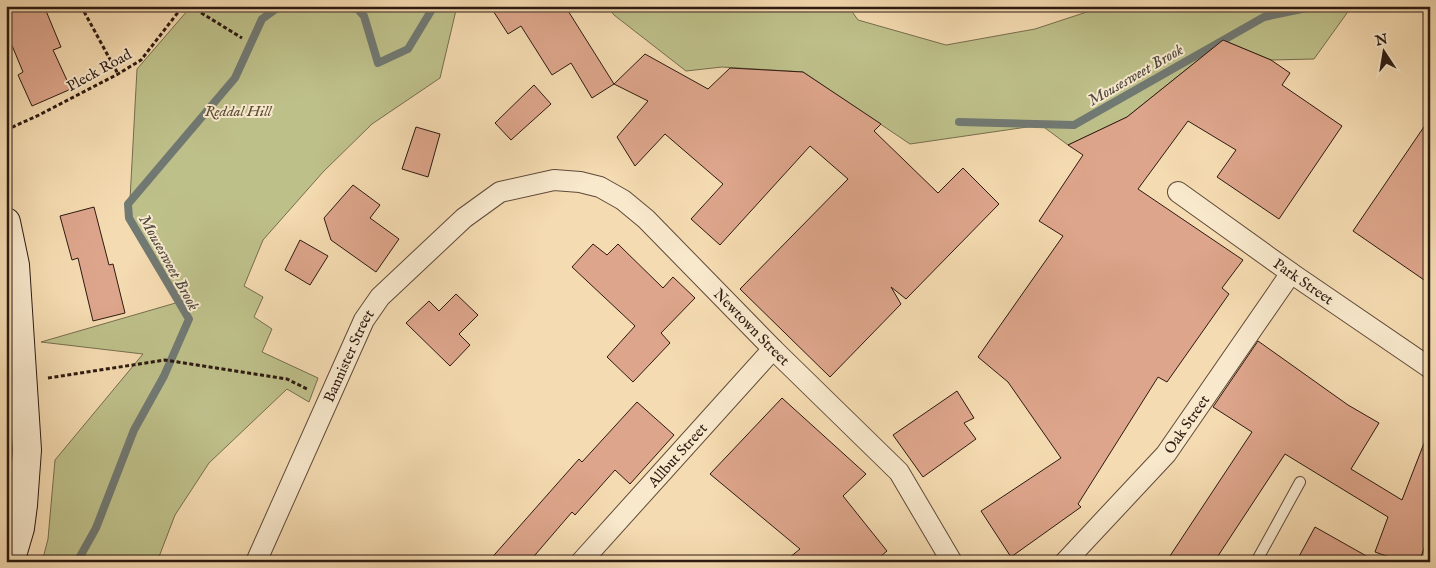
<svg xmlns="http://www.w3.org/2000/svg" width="1436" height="568" viewBox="0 0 1436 568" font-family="'IM FELL English',serif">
	<rect width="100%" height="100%" fill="#f5dbb1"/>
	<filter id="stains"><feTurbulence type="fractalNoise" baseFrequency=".004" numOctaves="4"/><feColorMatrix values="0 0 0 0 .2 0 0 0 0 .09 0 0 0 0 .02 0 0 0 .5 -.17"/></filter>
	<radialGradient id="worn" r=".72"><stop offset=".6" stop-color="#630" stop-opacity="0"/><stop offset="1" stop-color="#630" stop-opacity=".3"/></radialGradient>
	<path fill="#bec08a" stroke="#766d4e" d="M 202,6 L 457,6 L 440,78 L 372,124 L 323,172 L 263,240 L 244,286 L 263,297 L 254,317 L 272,329 L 262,352 L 318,378 L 309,402 L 287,389 L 209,463 L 175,515 L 157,562 L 42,562 L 48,539 L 55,460 L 143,354 L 41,342 L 179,302 L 129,218 L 137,69 L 188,10 Z
		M 607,6 L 848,6 L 858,20 L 946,45 L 1035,29 L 1105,6 L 1352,6 L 1314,59 L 1271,60 L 1223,40 L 1127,117 L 1068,145 L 1041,125 L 910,144 L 803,72 L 722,67 L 686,71 L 614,15 Z"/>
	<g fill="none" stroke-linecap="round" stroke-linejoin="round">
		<path stroke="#717973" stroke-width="8" d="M 355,6 L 364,16 L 378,63 L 408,49 L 434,6
			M 959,122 L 1074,125 L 1264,17 L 1316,6
			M 77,562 L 96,528 L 134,430 L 164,376 L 189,319 L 129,218 L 128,204 L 235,78 L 262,19 L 280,6"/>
	</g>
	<path fill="#dda58b" stroke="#2d1a11" d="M 6,6 L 44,6 L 61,47 L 53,50 L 71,89 L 32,106 L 18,75 L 23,72 L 6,31 Z
		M 490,6 L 565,6 L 614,84 L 592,98 L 571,63 L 552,75 L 521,26 L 508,34 Z
		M 1223,40 L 1271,60 L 1290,73 L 1282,85 L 1342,126 L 1279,219 L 1217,177 L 1236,150 L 1188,121 L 1138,189 L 1243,260 L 1222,288 L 1229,294 L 1167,382 L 1158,377 L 1078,504 L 1081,507 L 1011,557 L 981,511 L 1061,458 L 1008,382 L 978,357 L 1063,236 L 1039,221 L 1083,155 L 1068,145 L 1127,117 Z
		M 645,54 L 708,89 L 730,68 L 803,72 L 881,124 L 874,131 L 938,193 L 963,168 L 999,204 L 906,299 L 891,287 L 901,304 L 830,377 L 740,289 L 848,179 L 810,146 L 720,245 L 691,219 L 723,184 L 665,134 L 635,166 L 617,137 L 648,101 L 614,84 Z
		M 534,85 L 551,104 L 511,140 L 495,123 Z
		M 1430,118 L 1430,284 L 1353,231 Z
		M 416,127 L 440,134 L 428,177 L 402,169 Z
		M 353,185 L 380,205 L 370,218 L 399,239 L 376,272 L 331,240 L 324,218 Z
		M 94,207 L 109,265 L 113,264 L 125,313 L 93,321 L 78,258 L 72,260 L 60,216 Z
		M 300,240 L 328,256 L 310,285 L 285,270 Z
		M 593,244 L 607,255 L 618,244 L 663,288 L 673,277 L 695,298 L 661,333 L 670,343 L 633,382 L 607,357 L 635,326 L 572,267 Z
		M 456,294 L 478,315 L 459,334 L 470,345 L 450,366 L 406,323 L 429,301 L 439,311 Z
		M 1258,341 L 1348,405 L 1379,423 L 1351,469 L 1402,500 L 1428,433 L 1430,433 L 1430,532 L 1419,562 L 1403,562 L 1375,552 L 1388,517 L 1285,454 L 1214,562 L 1166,562 L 1252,432 L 1213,407 Z
		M 957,391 L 974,418 L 964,423 L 976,439 L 923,477 L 893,435 Z
		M 782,398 L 866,474 L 843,496 L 887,551 L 874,562 L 784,562 L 800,549 L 710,474 Z
		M 637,402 L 674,435 L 630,484 L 615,470 L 575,515 L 572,512 L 529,562 L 488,562 L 579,459 L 582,462 Z
		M 1315,527 L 1377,562 L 1296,562 Z"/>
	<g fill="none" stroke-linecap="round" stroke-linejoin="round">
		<defs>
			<path id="lane" d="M 1256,562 L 1300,482"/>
			<g id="street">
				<path id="s1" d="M 1178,192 L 1291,273 L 1430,368"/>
				<path id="s2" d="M 256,562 L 364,320 L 380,297 L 464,218 L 500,192 L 554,180 L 580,182 L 600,187 L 623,200 L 646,219 L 773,349 L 899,472 L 952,562"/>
				<path id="s3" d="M 581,562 L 773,349"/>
				<path id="s4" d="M 1065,562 L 1166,454 L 1291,273"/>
			</g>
			<path id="secondary" d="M 6,222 L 15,265 L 27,450 L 23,505 L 20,528 L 10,562"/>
		</defs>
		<use href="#lane" stroke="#5f4a39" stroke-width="12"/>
		<use href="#street" stroke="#5f4a39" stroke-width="22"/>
		<use href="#secondary" stroke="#2d1a11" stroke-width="30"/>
		<path stroke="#2d1a11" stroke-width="3" stroke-dasharray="4 2.5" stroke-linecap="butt" d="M 81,6 L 118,74
			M 190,6 L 242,38
			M 6,130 L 39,115 L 118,74 L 141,60 L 183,6
			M 48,378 L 165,360 L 287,379 L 309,390"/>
		<use href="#lane" stroke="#f8e8cc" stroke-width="10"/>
		<use href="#street" stroke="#f8e8cc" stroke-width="20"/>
		<use href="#secondary" stroke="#f8e8cc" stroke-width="28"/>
	</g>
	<g text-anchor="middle" stroke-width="4" stroke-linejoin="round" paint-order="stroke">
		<g font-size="15" fill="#2d1a11" stroke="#f8e8cc">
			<text transform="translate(99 70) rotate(-29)" y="5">Pleck Road</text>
			<text dy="5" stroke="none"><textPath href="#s1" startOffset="154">Park Street</textPath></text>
			<text dy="5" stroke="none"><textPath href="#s2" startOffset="762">Newtown Street</textPath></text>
			<text dy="5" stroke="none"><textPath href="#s2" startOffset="226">Bannister Street</textPath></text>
			<text dy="5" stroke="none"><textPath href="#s4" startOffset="184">Oak Street</textPath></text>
			<text dy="5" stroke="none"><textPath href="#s3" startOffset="144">Allbut Street</textPath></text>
		</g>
		<g font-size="15" font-style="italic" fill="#584c35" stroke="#f8e8cc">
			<text x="238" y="116">Reddal Hill</text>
		</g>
		<g font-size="16" font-style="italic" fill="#4f4a42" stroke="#f8e8cc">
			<text transform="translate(1135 74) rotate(-30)" y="6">Mousesweet Brook</text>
			<text transform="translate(170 262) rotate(61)" y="6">Mousesweet Brook</text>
		</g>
	</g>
	<rect width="1436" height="568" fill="none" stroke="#f5dbb1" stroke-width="25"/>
	<rect x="8" y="8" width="1421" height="553" fill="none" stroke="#2d1a11" stroke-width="2.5"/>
	<rect x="12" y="12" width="1411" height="543" fill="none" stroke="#2d1a11"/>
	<g transform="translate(1384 52) rotate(348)" stroke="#f8e8cc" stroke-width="4" paint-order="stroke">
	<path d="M0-4L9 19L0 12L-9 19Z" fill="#2d1a11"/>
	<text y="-8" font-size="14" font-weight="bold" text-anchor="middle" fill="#2d1a11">N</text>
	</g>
	<rect width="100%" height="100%" filter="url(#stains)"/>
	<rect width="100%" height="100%" fill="url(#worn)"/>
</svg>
